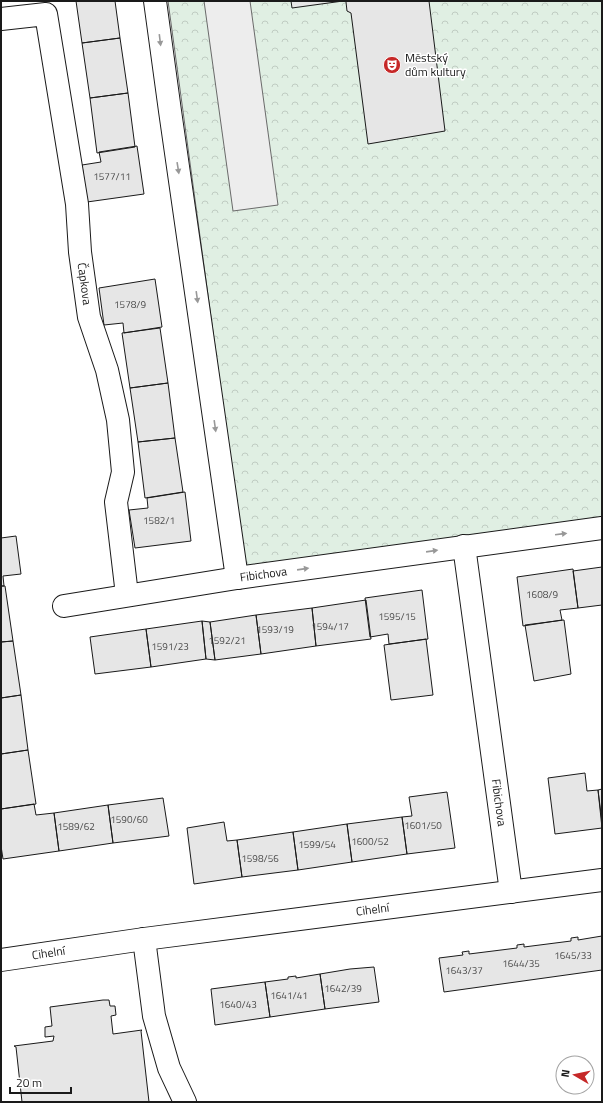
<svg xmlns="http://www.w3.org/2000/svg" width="603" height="1103" viewBox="0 0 603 1103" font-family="'Titillium Web',sans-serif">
	<defs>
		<pattern id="forest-crowns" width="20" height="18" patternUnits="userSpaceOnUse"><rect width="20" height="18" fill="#e0efe3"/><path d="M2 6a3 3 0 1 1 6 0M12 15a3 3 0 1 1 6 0" fill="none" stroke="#c0ccc2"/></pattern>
	</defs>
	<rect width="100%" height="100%" fill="#fff"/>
	<path fill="url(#forest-crowns)" stroke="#6a6a6a" d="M 168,1 L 602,1 L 602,517 L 245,567 Z"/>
	<path fill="#ededed" stroke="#6a6a6a" d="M 204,1 L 250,1 L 278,205 L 233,211 Z"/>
	<path fill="#e6e6e6" stroke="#1a1a1a" d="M 76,1 L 115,1 L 120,38 L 82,43 Z
		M 291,1 L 343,1 L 292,8 Z
		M 347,1 L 429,1 L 445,131 L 368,144 L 351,13 L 347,11 L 346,2 Z
		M 120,38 L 128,93 L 90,98 L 82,43 Z
		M 128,93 L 135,147 L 97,153 L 90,98 Z
		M 137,146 L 144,194 L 87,202 L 82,165 L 101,162 L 99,152 Z
		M 155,279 L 162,327 L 124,333 L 123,323 L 104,325 L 99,288 Z
		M 160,328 L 168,383 L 130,388 L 122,333 Z
		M 168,383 L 175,438 L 138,442 L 130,388 Z
		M 175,438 L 183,492 L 145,498 L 138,442 Z
		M 185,492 L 191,541 L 135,548 L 129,510 L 148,508 L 147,498 Z
		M 16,536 L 21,574 L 3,576 L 4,586 L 1,586 L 1,538 Z
		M 602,567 L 602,605 L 578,608 L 573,571 Z
		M 573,569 L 578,608 L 560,610 L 562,620 L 523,626 L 517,577 Z
		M 1,586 L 5,586 L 13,641 L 1,642 Z
		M 422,590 L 428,639 L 389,644 L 388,634 L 370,637 L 365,598 Z
		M 366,600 L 371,639 L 316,646 L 312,608 Z
		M 312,608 L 316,646 L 261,654 L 256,615 Z
		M 256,615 L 261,654 L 215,660 L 210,622 Z
		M 564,620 L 571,674 L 534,681 L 525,625 Z
		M 202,621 L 206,659 L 151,667 L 146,629 Z
		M 202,621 L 210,622 L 215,660 L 206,659 Z
		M 146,629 L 151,667 L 95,674 L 90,637 Z
		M 426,639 L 433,695 L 391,700 L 384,645 Z
		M 13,641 L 21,695 L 1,698 L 1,642 Z
		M 21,695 L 28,750 L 1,754 L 1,698 Z
		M 28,750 L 36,804 L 1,809 L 1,754 Z
		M 585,773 L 587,791 L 598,790 L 602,828 L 555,834 L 548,778 Z
		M 602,789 L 602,822 L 598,790 Z
		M 447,792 L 455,848 L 407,854 L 402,817 L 412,816 L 409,797 Z
		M 163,798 L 169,836 L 113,843 L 108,805 Z
		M 34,804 L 36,815 L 54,813 L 59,851 L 3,859 L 1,846 L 1,809 Z
		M 108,805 L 113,843 L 59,851 L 54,813 Z
		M 402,817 L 407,854 L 352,862 L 347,824 Z
		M 224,822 L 227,841 L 237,840 L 242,877 L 194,884 L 187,828 Z
		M 347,824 L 352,862 L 298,870 L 293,832 Z
		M 293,832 L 298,870 L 242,877 L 237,840 Z
		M 602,936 L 602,970 L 444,992 L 439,958 L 463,955 L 462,952 L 469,951 L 469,954 L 517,948 L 517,945 L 524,944 L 524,947 L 571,941 L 571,938 L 578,937 L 578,940 Z
		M 374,967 L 379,1002 L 325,1009 L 320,974 L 350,969 Z
		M 320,974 L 325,1009 L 270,1017 L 265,982 L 288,979 L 288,977 L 296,976 L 296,978 Z
		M 265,982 L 270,1017 L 215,1025 L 211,989 Z
		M 103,1000 L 109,1000 L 110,1006 L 115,1006 L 116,1015 L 111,1016 L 113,1034 L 142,1030 L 141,1031 L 149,1102 L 22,1102 L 16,1047 L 14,1046 L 53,1041 L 54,1036 L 45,1037 L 45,1027 L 52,1026 L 50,1007 Z"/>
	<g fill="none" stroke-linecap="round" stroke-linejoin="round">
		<defs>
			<g id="minor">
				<path d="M 155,1 L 170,111 L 237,578"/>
				<path id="s1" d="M 1,19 L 46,14 L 77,204 L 80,252 L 89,317 L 107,370 L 118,420 L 123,472 L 116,502 L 127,595"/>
				<path id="s2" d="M 464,546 L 511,892"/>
				<path id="s3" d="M 64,606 L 237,578 L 602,528"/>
				<path d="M 144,939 L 154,1016 L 169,1068 L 185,1102"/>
				<path id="s4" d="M 1,960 L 144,939 L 602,880"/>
			</g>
		</defs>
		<use href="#minor" stroke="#1a1a1a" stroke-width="24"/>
		<use href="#minor" stroke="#fff" stroke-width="22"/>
	</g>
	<defs><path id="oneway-solid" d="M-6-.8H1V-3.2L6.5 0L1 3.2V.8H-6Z"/></defs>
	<g fill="#989898">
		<use href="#oneway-solid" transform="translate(160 40) rotate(83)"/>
		<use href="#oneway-solid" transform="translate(178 168) rotate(81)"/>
		<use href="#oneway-solid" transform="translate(197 297) rotate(82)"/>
		<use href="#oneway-solid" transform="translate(215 426) rotate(82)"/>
		<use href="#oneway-solid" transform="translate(561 534) rotate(-7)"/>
		<use href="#oneway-solid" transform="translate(432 551) rotate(-8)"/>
		<use href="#oneway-solid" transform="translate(303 569) rotate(-8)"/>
	</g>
	<defs>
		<symbol id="theatre-disc" viewBox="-11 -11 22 22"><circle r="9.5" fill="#c62828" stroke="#fff"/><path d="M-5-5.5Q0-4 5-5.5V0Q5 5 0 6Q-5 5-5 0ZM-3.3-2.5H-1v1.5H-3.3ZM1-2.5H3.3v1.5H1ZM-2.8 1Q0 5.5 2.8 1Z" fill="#fff"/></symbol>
	</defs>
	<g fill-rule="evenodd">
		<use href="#theatre-disc" x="382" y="55" width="20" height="20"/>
	</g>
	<g text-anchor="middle" stroke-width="3" stroke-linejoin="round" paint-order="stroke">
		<g font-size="10" fill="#4d4d4d">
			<text x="112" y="180">1577/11</text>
			<text x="130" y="308">1578/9</text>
			<text x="159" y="524">1582/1</text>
			<text x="542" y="598">1608/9</text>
			<text x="397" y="620">1595/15</text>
			<text x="330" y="630">1594/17</text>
			<text x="275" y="633">1593/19</text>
			<text x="227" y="644">1592/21</text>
			<text x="170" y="650">1591/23</text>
			<text x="129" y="823">1590/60</text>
			<text x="423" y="829">1601/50</text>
			<text x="76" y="830">1589/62</text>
			<text x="370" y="845">1600/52</text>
			<text x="317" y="848">1599/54</text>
			<text x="260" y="862">1598/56</text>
			<text x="573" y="959">1645/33</text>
			<text x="521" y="967">1644/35</text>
			<text x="464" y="974">1643/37</text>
			<text x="343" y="992">1642/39</text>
			<text x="289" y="999">1641/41</text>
			<text x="238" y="1008">1640/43</text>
		</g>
		<g font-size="12" fill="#1a1a1a" stroke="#fff" text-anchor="start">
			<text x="405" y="62">Městský<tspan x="405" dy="14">dům kultury</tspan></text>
		</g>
		<g font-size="12" fill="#1a1a1a" stroke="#fff">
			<text dy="4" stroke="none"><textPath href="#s1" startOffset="318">Čapkova</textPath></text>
			<text dy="4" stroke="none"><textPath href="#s3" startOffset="202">Fibichova</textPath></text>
			<text dy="4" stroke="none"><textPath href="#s2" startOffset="259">Fibichova</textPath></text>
			<text dy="4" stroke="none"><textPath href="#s4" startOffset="375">Cihelní</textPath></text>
			<text dy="4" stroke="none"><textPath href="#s4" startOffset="48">Cihelní</textPath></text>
		</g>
	</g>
	<rect width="603" height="1103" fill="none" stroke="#1a1a1a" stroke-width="4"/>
	<g transform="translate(575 1075) rotate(279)"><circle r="19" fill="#ffffff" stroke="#a3a3a3"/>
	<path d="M0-3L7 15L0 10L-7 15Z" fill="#c62828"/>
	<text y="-6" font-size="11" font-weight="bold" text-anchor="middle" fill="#1a1a1a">N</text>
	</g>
	<path d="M10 1087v6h61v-6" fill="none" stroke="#1a1a1a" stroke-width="2"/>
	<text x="16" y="1087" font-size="12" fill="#1a1a1a" stroke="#ffffff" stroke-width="3" paint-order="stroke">20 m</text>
</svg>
